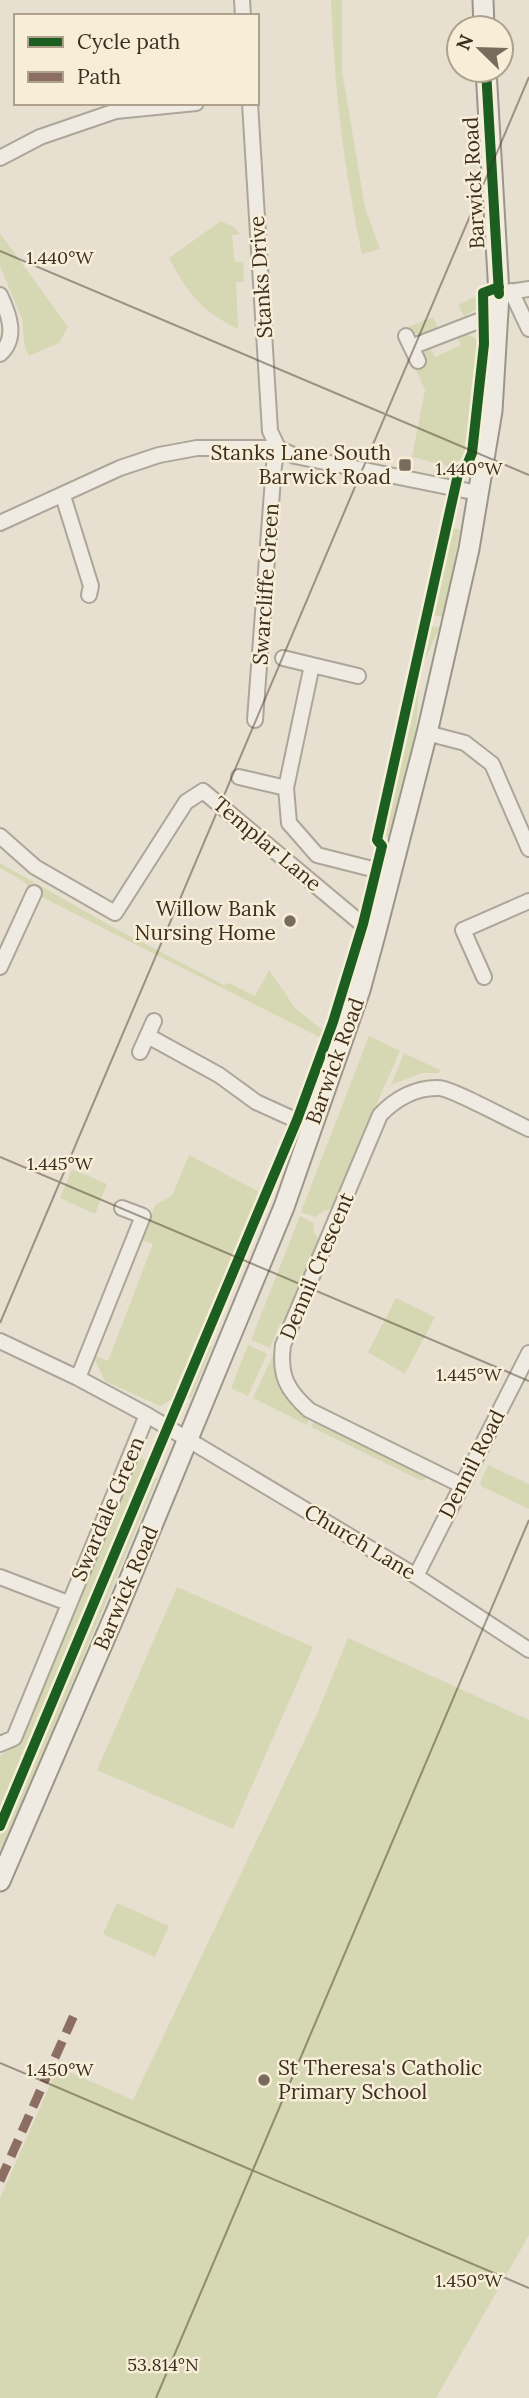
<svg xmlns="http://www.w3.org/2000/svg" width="529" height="2398" viewBox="0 0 529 2398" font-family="Lora,serif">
	<rect width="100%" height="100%" fill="#e7e0d1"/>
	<path fill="#d6d7b3" d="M 331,0 L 342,0 L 342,71 L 365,208 L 380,249 L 362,254 C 344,170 334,86 331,0 Z
		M 221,221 L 235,228 L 240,234 L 232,235 L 235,262 L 243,262 L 244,282 L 236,282 L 238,329 C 199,309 190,296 169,258 Z
		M 0,233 L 68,327 L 59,343 L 29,356 L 25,348 L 22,319 L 0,266 Z
		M 475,297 L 479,303 L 479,308 L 464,316 L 458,305 Z
		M 433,317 L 438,328 C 426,333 417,339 408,327 Z
		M 465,333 L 480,341 L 467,456 L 463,464 L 455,468 L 412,457 L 425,390 L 416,370 L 425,365 L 423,355 L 428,345 L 435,357 L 461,345 L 456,335 Z
		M 446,526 L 460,530 L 444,616 L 428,616 Z
		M 426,624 L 439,628 L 426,658 L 420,657 Z
		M 413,688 L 419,689 L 415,745 L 392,838 L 382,835 Z
		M 0,863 L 111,926 L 224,985 L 229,983 L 255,996 L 269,970 L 295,1008 L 326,1033 L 323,1039 L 34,893 L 23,881 L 0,868 Z
		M 369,1036 L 400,1051 L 370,1119 L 373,1121 L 336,1208 L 324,1211 L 315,1217 L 301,1212 Z
		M 404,1053 L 440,1070 L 439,1073 L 422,1073 L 391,1085 Z
		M 292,1134 L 294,1134 L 244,1262 L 239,1259 Z
		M 189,1155 L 263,1194 L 175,1398 L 160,1406 L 105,1381 L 94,1358 L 95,1356 L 108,1361 L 153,1244 L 142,1240 L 155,1205 L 172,1196 Z
		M 72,1169 L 107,1184 L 95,1214 L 60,1198 Z
		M 300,1216 L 313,1223 L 314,1233 L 321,1243 L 285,1325 L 280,1324 L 270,1348 L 251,1340 Z
		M 396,1298 L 435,1317 L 405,1374 L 368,1352 Z
		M 205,1344 L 212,1347 L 191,1398 L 183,1395 Z
		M 248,1345 L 267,1354 L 248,1396 L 231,1388 Z
		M 274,1353 C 275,1382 285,1404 309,1419 L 307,1425 L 253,1398 Z
		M 313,1422 L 427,1477 L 422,1481 L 311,1427 Z
		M 139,1455 L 148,1464 L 72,1643 L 0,1823 L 0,1756 L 16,1744 Z
		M 488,1465 L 529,1484 L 529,1509 L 483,1487 L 480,1483 Z
		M 149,1475 L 157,1479 L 3,1850 L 0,1849 L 0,1833 Z
		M 177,1587 L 313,1647 L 233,1829 L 97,1770 Z
		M 348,1638 L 529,1720 L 529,2235 L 436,2398 L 0,2398 L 0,2198 L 58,2067 L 133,2100 L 317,1714 Z
		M 117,1903 L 169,1926 L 155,1957 L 103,1934 Z"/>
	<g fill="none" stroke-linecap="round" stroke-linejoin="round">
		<defs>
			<path id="street" d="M 242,0 L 243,16
				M 250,103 L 270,431 L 278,448
				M 0,158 L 40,137 L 116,111 L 196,103
				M 511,291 L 529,329
				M 503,293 L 529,289
				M 0,295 C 9,314 18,338 0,354
				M 406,336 L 418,361
				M 411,347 L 499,313
				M 63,496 L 91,586 L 89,595
				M 0,523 L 120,468 L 159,455 L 197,448 L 278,448 L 295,456 L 478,493
				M 283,658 L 312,665
				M 358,676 L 312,665 L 286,788 L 289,823 L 317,855 L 392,874
				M 255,720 L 274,465 L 278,448
				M 427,733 L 465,743 L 492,764 L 529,849
				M 239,777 L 286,788
				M 0,836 L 35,867 L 115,913 L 186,802 L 203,791 L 375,935
				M 0,967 L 34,893
				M 484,977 L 463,930 L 529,901
				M 148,1036 L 219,1075 L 256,1102 L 311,1127
				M 140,1052 L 154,1021
				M 0,1341 L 78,1378 L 147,1415 L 416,1576 L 529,1650
				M 78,1378 L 143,1216 L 122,1208
				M 461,1485 L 309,1410 C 287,1390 279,1376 283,1345 L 380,1115 C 395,1099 416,1087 439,1088 C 451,1088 513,1122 529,1129
				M 416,1576 L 529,1353
				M 0,1577 L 68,1603
				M 0,1744 L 14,1738 L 147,1415"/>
			<path id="secondary" d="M 483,0 L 484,28
				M 0,1881 L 117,1610 L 284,1207 L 360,990 L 375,935 L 427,733 L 469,549 L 492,411 L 499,294 L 486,70"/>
		</defs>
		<use href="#street" stroke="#ada599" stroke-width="18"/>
		<use href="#secondary" stroke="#9c958a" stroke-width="23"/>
		<use href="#street" stroke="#efebe3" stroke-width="14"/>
		<use href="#secondary" stroke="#efebe3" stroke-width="19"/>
		<path stroke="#8d6e63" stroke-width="9" stroke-dasharray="18 9" stroke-linecap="butt" d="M 0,2181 L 74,2015"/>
		<defs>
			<path id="cycleway" d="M 486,70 L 499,294
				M 0,1826 L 297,1120 L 333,1022 L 363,924 L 382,846 L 377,840 L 455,488 L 459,470 L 467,465 L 472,453 L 484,344 L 483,293 L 499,287"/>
		</defs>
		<use href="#cycleway" stroke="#f7eed8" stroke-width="15"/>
		<use href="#cycleway" stroke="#1b5e20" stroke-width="10"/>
	</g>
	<path fill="none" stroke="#3d2e20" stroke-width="2" stroke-opacity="0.45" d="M 0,251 L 529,475M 0,1157 L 529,1381M 0,1323 L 529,77M 0,2063 L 529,2288M 156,2398 L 529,1520"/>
	<g fill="#786c5e" stroke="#f7eed8" stroke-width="2.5">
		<rect x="398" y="458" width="14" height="14" rx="3.5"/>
		<circle cx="290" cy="921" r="7"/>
		<circle cx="264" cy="2080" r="7"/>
	</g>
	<g text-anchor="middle" stroke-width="5" stroke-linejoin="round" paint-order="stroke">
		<g font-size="21" fill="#3d2e20" stroke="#f7eed8">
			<text transform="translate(474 183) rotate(-93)" y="7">Barwick Road</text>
			<text transform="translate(261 277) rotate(-94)" y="7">Stanks Drive</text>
			<text transform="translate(266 584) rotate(-86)" y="7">Swarcliffe Green</text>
			<text transform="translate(267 844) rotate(40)" y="7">Templar Lane</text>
			<text transform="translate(335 1061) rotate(-70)" y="7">Barwick Road</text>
			<text transform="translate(317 1266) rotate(-67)" y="7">Dennil Crescent</text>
			<text transform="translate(472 1464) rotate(-63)" y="7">Dennil Road</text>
			<text transform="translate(108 1509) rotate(-67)" y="7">Swardale Green</text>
			<text transform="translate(360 1542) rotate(31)" y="7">Church Lane</text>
			<text transform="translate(126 1588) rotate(-67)" y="7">Barwick Road</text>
		</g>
		<g font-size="21" fill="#3d2e20" stroke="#f7eed8" text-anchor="end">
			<text x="391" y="460">Stanks Lane South<tspan x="391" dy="24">Barwick Road</tspan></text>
			<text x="276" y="916">Willow Bank<tspan x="276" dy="24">Nursing Home</tspan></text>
			<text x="278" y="2075" text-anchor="start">St Theresa's Catholic<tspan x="278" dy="24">Primary School</tspan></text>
		</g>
	</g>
	<g font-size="18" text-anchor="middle" fill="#3d2e20" stroke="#f7eed8" stroke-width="5" stroke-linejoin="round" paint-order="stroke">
		<text x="60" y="264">1.440°W</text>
		<text x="469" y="475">1.440°W</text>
		<text x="60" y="1170">1.445°W</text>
		<text x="469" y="1381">1.445°W</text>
		<text x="60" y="2076">1.450°W</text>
		<text x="469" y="2287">1.450°W</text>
		<text x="163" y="2371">53.814°N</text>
	</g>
	<rect x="14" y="14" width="245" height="91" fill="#f7eed8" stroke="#ada18e" stroke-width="2"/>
	<rect x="28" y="37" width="35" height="10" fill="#1b5e20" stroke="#ada18e" stroke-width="2"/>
	<text x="77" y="49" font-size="21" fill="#3d2e20">Cycle path</text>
	<rect x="28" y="72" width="35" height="10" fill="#8d6e63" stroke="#ada18e" stroke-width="2"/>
	<text x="77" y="84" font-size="21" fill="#3d2e20">Path</text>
	<g transform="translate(480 49) rotate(293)"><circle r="33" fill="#f7eed8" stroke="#ada18e" stroke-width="2"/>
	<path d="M0-5L12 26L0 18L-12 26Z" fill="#786c5e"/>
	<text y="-10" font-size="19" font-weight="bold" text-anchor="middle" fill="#3d2e20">N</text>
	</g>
</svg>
